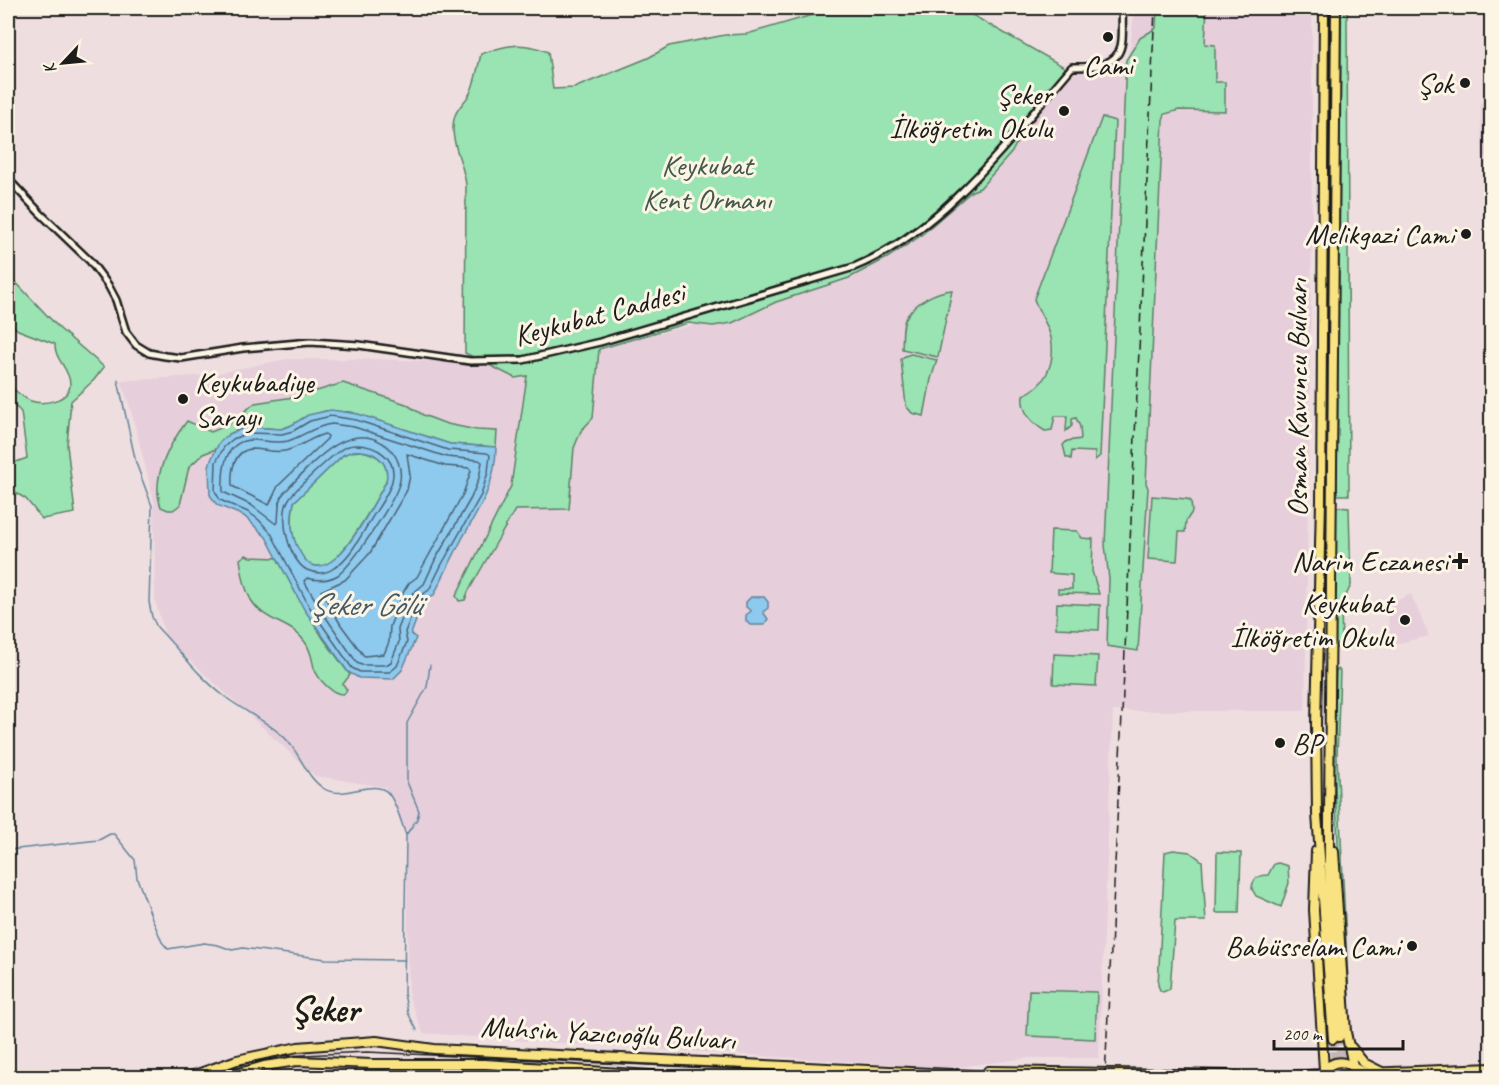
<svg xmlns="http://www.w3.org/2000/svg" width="1499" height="1085" viewBox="0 0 1499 1085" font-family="Caveat,sans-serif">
	<rect width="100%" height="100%" fill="#efdedf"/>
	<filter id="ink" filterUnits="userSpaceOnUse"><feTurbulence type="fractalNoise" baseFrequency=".0167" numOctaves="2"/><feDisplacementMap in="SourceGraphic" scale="12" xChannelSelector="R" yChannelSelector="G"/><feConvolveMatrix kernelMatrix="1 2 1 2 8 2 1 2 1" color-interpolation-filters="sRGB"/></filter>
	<g filter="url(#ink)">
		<path fill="#e6cedb" d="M 1135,8 L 1312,8 L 1312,230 L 1305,711 L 1113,711 L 1099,1058 L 1026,1058 L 950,1068 L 528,1041 L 423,1033 L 409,997 L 406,831 L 385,787 L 315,776 L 166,638 L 155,600 L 154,501 L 131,410 L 121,381 L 209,375 L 286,359 L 370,359 L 485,363 L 539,361 L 686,327 L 793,293 L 897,252 L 965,197 L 1069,74 L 1094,70 L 1103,71 L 1126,60 L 1130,47 Z
			M 1491,102 L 1491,156 L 1483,157 L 1480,102 Z
			M 1411,594 L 1429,636 L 1391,645 L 1387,605 Z
			M 337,1066 L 444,1074 L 448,1077 L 253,1078 L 252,1075 L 295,1068 Z"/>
		<path fill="#9ae3b2" stroke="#5b8067" stroke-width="1.5" d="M 836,8 L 960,8 L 1066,68 L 1069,74 L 1023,130 L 1012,152 L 980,188 L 972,191 L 919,237 L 887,258 L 849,278 L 776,302 L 732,323 L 713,326 L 688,323 L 599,349 L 593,418 L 581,431 L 574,448 L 569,509 L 515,510 L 468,592 L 465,600 L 459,601 L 456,596 L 511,486 L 527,376 L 515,378 L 465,353 L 466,185 C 464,165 453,148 453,129 C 453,107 465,105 471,91 C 476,79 478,66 481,54 C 506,45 523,41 548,52 L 553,89 L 574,88 L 648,58 L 669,46 L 725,35 L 747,34 Z
			M 1157,8 L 1207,8 L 1205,44 L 1215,45 L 1215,82 L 1225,82 L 1225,111 L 1179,110 L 1165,114 L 1163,120 L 1146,483 L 1148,488 L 1138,651 L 1107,646 L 1109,579 L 1105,545 L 1126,60 L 1140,38 L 1156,28 Z
			M 1341,8 L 1347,8 L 1349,495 L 1337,495 Z
			M 1102,117 L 1115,121 L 1100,456 L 1095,460 L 1095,452 L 1072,451 L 1071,459 L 1066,457 L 1063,445 L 1067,441 L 1081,439 L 1080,427 L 1076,418 L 1072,419 L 1072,426 L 1066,431 L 1067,416 L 1055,416 L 1052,430 L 1045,431 C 1032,423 1021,411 1023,395 C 1044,387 1054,366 1052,344 C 1051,328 1039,314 1034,299 Z
			M 8,274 L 60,329 L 104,367 L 94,380 L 71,401 L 67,445 L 75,513 L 42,519 L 26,499 L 8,488 L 8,465 L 27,458 L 21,412 L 8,399 L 8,384 C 15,390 22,398 31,401 C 43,405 70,401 70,384 C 70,369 54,359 55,344 L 18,330 L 8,321 Z
			M 952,290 L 938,357 L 902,349 C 903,339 901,324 907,316 C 917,301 935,292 952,290 Z
			M 911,354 L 937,360 L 931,379 L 924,416 L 912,413 L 906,406 L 901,359 L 905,356 Z
			M 343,383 L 406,404 L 423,415 L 447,424 L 477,430 L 497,431 L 496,447 L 450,444 L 351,412 L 325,411 L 303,418 L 295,424 L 281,429 L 252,427 L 242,428 L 229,434 L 216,449 L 203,454 L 189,467 L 180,505 L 173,510 L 168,510 L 161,507 C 150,478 170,443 187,421 L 211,432 L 228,425 L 255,403 L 300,396 Z
			M 361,451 C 378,454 390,463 386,482 C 375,501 344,560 324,566 C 319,567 315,566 310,565 C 291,551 290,523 294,502 L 343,455 L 349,452 Z
			M 1152,496 L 1187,499 L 1191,501 L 1192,512 L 1186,521 L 1185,532 L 1179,532 L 1177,561 L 1148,559 Z
			M 1336,507 L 1349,508 L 1351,585 L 1341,606 L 1342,645 L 1337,648 L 1335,647 Z
			M 1051,530 L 1077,531 L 1082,538 L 1093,539 L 1092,571 L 1099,594 L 1058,593 L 1058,589 L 1072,589 L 1072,575 L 1049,573 Z
			M 246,555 L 250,557 L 277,558 L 295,592 L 323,638 L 350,675 L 343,684 L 347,690 L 344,694 C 332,695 318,679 314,668 C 312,659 311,650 305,642 C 291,621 266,624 251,600 C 244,587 242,573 240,559 Z
			M 1057,603 L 1100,605 L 1099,630 L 1056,628 Z
			M 1054,654 L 1098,656 L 1096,686 L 1053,684 Z
			M 1338,669 L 1340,671 L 1337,757 L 1350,1023 L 1348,1023 L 1333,752 L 1336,671 Z
			M 1173,850 L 1190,852 L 1202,861 L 1206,921 L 1175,921 L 1170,989 L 1163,992 L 1160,990 L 1158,985 L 1165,852 Z
			M 1217,852 L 1241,853 L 1239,913 L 1216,913 Z
			M 1278,863 L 1288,866 L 1289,883 L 1281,907 L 1256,896 L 1252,889 C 1252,879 1259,875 1268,875 L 1274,864 Z
			M 1029,990 L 1097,992 L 1095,1039 L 1027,1036 Z"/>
		<path fill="#8ec9ee" stroke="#60849a" stroke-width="1.5" fill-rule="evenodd" d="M 331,410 L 358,414 L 450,444 L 496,447 C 496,483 480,508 463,537 C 453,557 443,576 434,595 L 424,599 L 411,634 L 416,638 L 402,670 L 393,679 L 359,678 L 348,672 L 304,609 L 266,537 L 244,516 L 217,505 L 210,495 L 209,466 L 211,460 L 219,443 L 229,434 L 247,427 L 281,429 L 290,426 L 308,415 ZM 353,451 C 372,449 391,460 386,482 C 374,502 327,603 300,552 C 291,537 290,519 294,502 L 343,455 Z
			M 751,597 L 764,597 L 768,602 L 768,608 L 763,612 L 768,619 L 764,625 L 750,625 L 746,621 L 746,615 L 751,611 L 746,607 L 746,602 Z"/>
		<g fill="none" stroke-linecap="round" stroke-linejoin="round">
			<path stroke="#4a6170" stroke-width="1.5" d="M 331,416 L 356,420 L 448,450 L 487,453 L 490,455 L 488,472 L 481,495 L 442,564 L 429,590 L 419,597 L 405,632 L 407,642 L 397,666 L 390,672 L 360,672 L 352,668 L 309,606 L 271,533 L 258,519 L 248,512 L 220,500 L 215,491 L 216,462 L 224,447 L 233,439 L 248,433 L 282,434 L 293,431 L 310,421 Z
				M 332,424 L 354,427 L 447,457 L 479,460 L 482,462 L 479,478 L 471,498 L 435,560 L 424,584 L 412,594 L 398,629 L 399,642 L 391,662 L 386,665 L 361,665 L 357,663 L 325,616 L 304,581 L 307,578 C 318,581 328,581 338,575 C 352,565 398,497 400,480 C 402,468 397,455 388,447 C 350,414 308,468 283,494 L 279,505 L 278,522 L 276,524 L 251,505 L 223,492 C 222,470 224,438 255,440 C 267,441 276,444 288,441 C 304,436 314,426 332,424 Z
				M 325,434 L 328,436 L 327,439 L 278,486 L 269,505 L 232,486 C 231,472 233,450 252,449 C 263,449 274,453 285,451 C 300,448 311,437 325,434 Z
				M 356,445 C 376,445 398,458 392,481 C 389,494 377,509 370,521 C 360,537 350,558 334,568 C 326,574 316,574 307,570 C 289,561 278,516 289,499 C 294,490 330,458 339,451 C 344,447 350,445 356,445 Z
				M 407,454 L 445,466 L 469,468 L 471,471 L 463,494 L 417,577 L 409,583 L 404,591 L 390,626 L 389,642 L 384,654 L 364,656 L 341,625 L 321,591 L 345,580 L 370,553 L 407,490 L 410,475 Z"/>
			<path stroke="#60849a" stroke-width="1.5" d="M 118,380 L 136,463 L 152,506 L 149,602 L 152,617 L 157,627 C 179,650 199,677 224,696 C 243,711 267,721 284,737 C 300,752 305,776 323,788 C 343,802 374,777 388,793 C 397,803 401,823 406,835
				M 8,850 L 99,840 L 110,834 L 114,834 L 135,860 L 137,878 L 152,918 L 162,942 L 168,949 L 204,943 L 218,945 L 232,950 L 243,948 L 326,959 L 405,960
				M 417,1030 L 408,1013 L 404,994 L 406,835 L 417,819 L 419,811 L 407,782 L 407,723 L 427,687 L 430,665
				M 452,1076 L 453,1078"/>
			<path stroke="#c5b7b8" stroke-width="8" stroke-dasharray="8 4" stroke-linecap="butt" d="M 1339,1037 L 1342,1078
				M 1333,1039 L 1336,1078"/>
			<defs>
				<path id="secondary" d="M 8,179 L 40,213 L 90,261 L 108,285 L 116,300 L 126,332 L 136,345 L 149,353 L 165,356 L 181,358 L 243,348 L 310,342 L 359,345 L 470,361 L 523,360 L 600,342 L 854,267 C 944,230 1009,140 1072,67 C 1089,67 1116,68 1121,46 C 1124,34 1121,20 1123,8"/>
				<path id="primary" d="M 1355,1067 L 1367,1072 L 1492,1067"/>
				<path id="highway" d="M 1324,8 L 1321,501 L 1316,724 L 1317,814 L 1333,1039
					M 1336,8 L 1329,814 L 1329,867 L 1339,1037
					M 1316,851 L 1314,910 L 1324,1070
					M 1334,851 L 1346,1032 L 1353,1066
					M 1351,1047 L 1364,1063 L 1382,1072
					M 988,1071 L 1228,1075 L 1244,1078
					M 1323,1072 C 1335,1056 1353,1061 1361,1078
					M 186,1078 L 237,1060 L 298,1047 L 376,1041 L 434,1049 L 1033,1078
					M 222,1078 L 264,1066 L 297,1061 L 372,1064 L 485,1064 L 695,1078
					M 1258,1078 L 1323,1074"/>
			</defs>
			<use href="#secondary" stroke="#1c1c1c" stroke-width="10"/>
			<use href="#primary" stroke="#1c1c1c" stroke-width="10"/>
			<use href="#highway" stroke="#1c1c1c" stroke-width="12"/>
			<use href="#secondary" stroke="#fcf5e5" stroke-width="5"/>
			<use href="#primary" stroke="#f8e281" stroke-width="6"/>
			<use href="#highway" stroke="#f8e281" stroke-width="8"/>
			<path stroke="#1c1c1c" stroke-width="1.5" d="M 201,1078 L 251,1062 L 282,1056 L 367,1052 L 927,1078
				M 1379,1078 L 1492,1072"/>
			<path stroke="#1c1c1c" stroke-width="1.5" stroke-dasharray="9 4.5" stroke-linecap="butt" d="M 1105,1078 L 1155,8"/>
		</g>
	</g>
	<g fill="#1c1c1c" stroke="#fcf5e5" stroke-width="2">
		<circle cx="1108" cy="37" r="6"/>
		<circle cx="1465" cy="83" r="6"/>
		<circle cx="1064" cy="111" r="6"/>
		<circle cx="1466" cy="234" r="6"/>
		<circle cx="183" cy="399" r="6"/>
		<path d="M1457 552h6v6h6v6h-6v6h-6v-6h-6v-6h6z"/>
		<circle cx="1405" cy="620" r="6"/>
		<circle cx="1280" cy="743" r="6"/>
		<circle cx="1412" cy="946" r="6"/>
	</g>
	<g text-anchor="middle" stroke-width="6" stroke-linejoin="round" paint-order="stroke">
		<g font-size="30" fill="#1c1c1c" stroke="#fcf5e5" text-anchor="end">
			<text x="1108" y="75" text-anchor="middle">Cami</text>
			<text x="1453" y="93">Şok</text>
			<text x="1052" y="104">Şeker<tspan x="1052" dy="34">İlköğretim Okulu</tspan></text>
			<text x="1454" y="244">Melikgazi Cami</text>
			<text x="195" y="392" text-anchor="start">Keykubadiye<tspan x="195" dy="34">Sarayı</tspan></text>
			<text x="1448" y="571">Narin Eczanesi</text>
			<text x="1393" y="613">Keykubat<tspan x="1393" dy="34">İlköğretim Okulu</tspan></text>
			<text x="1292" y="753" text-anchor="start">BP</text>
			<text x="1400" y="956">Babüsselam Cami</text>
		</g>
		<g font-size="30" fill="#425849" stroke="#fcf5e5">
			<text x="707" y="175">Keykubat<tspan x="707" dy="34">Kent Ormanı</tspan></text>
		</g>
		<g font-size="30" fill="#1c1c1c" stroke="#fcf5e5">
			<text transform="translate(599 314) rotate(-15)" y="10">Keykubat Caddesi</text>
			<text transform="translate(1297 398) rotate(-90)" y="10">Osman Kavuncu Bulvarı</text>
			<text transform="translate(608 1033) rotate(3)" y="10">Muhsin Yazıcıoğlu Bulvarı</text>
		</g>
		<g font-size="32" font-style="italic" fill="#445966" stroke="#fcf5e5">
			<text x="365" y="615">Şeker Gölü</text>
		</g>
		<g font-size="36" font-weight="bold" fill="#1c1c1c" stroke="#fcf5e5">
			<text x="325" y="1021">Şeker</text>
		</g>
	</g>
	<rect width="1499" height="1085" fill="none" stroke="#fcf5e5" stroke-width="30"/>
	<rect x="15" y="15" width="1469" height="1055" fill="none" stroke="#1c1c1c" stroke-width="2" filter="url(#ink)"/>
	<g transform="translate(63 63) rotate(244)" stroke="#fcf5e5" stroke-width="4.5" paint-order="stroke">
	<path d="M0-4.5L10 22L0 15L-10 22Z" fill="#1c1c1c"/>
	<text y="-9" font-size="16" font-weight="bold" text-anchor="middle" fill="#1c1c1c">K</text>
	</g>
	<path d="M1274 1040v9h129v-9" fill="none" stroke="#1c1c1c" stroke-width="3"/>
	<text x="1283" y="1040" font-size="18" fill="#1c1c1c" stroke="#fcf5e5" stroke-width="4.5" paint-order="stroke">200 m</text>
</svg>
